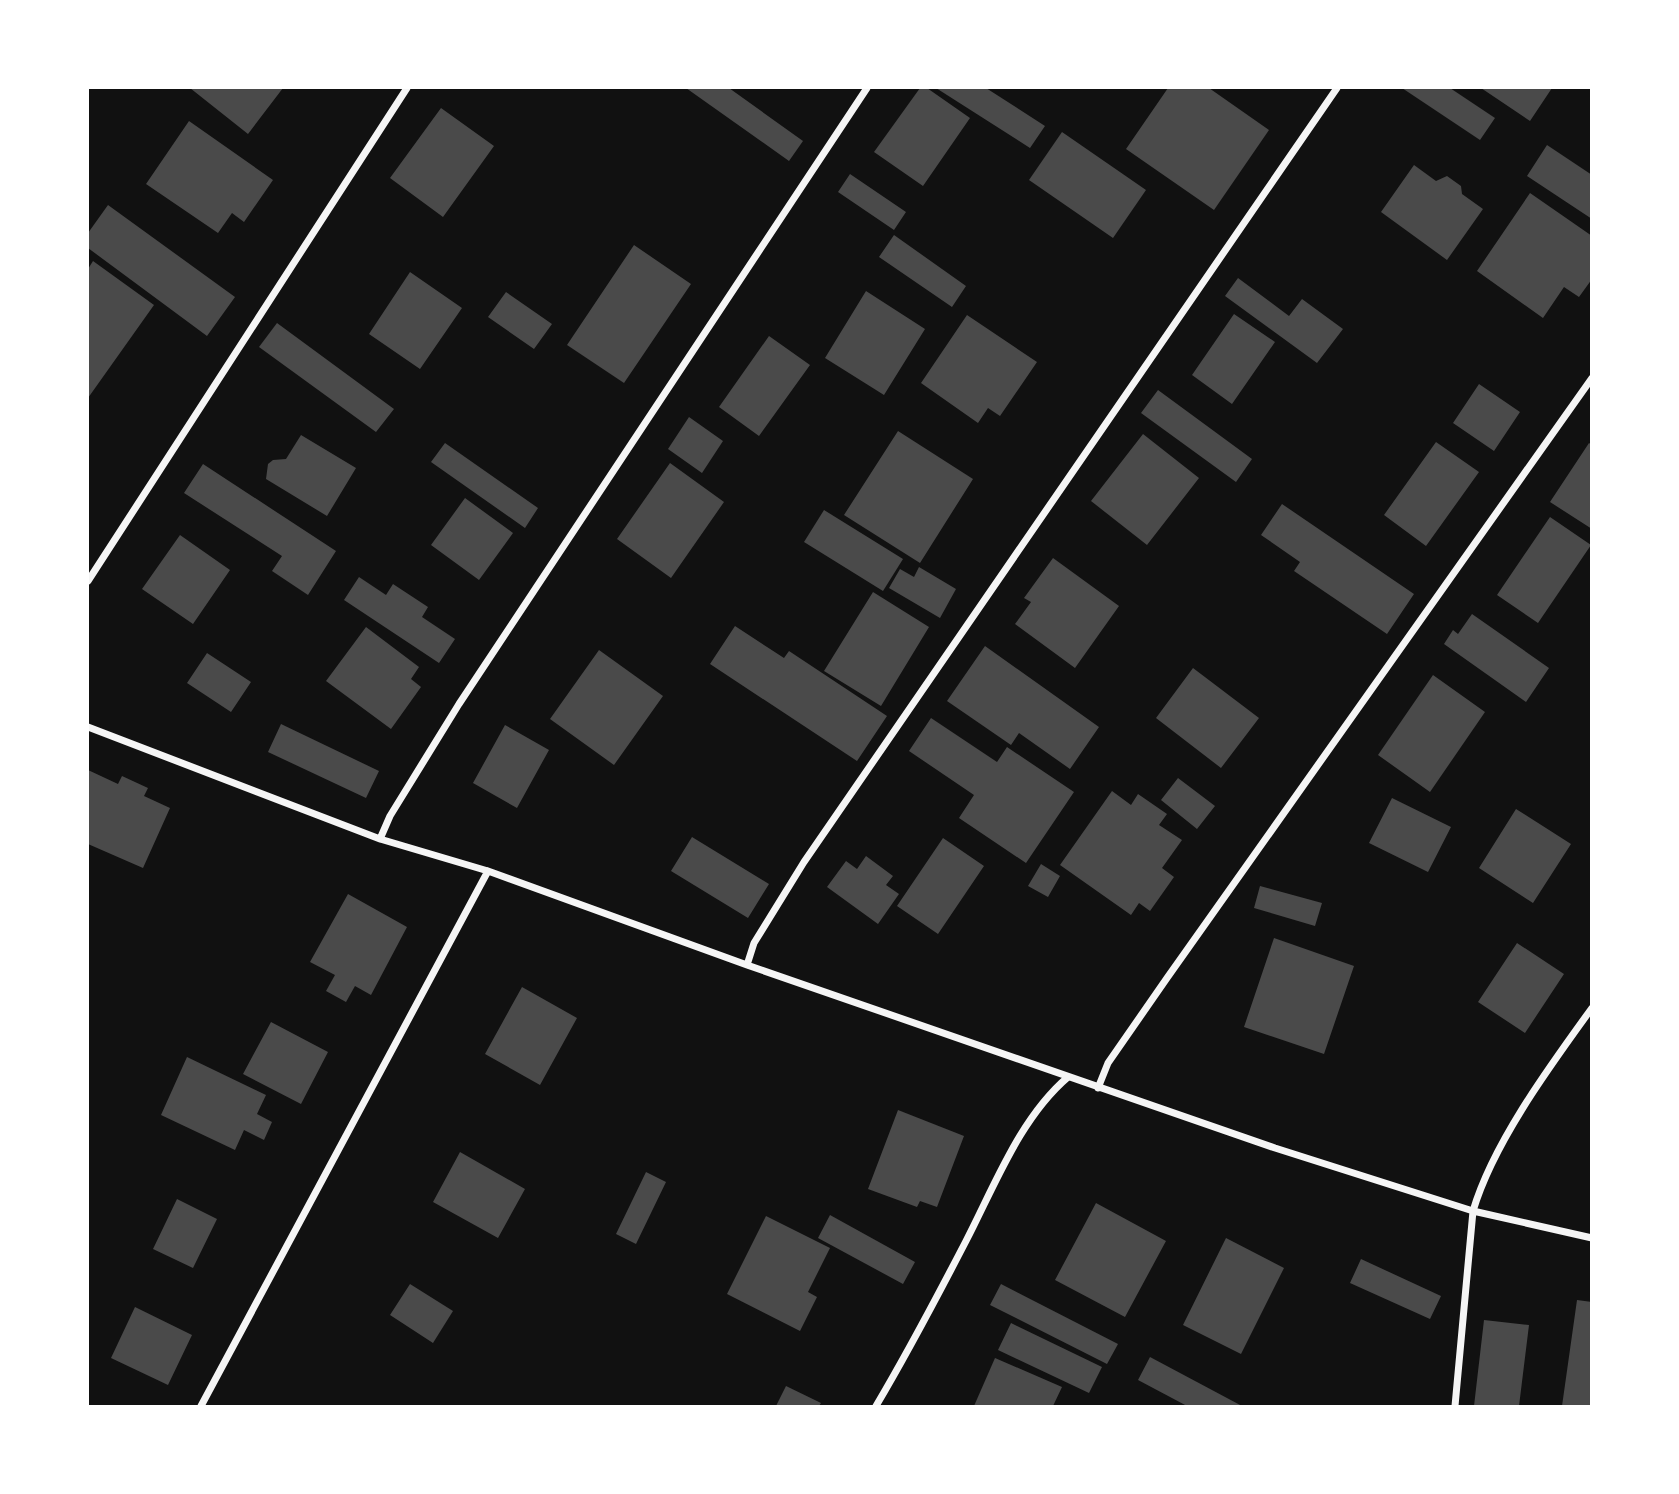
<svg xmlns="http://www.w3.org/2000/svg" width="1679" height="1494" viewBox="0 0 1679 1494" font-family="'Work Sans',sans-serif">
	<rect width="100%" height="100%" fill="#111"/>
	<path fill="#4a4a4a" d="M 190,88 L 283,88 L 248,134 Z
		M 686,88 L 729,88 L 803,141 L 789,161 Z
		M 920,88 L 927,88 L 970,118 L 923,186 L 874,152 Z
		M 936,88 L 986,88 L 1045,126 L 1030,148 Z
		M 1168,88 L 1209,88 L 1269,130 L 1214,210 L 1126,149 Z
		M 1402,88 L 1450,88 L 1495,118 L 1480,140 Z
		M 1481,88 L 1552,88 L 1530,121 Z
		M 441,108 L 494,146 L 443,217 L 390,178 Z
		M 189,121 L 273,180 L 244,222 L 232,213 L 218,233 L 146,184 Z
		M 1062,132 L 1146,190 L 1113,238 L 1029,180 Z
		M 1547,145 L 1592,175 L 1592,219 L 1527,176 Z
		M 1414,165 L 1436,181 L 1447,176 L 1461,186 L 1462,194 L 1483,209 L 1447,260 L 1381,212 Z
		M 850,174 L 906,212 L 894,230 L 838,192 Z
		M 1530,193 L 1592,236 L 1592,279 L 1579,297 L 1564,287 L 1543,318 L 1477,271 Z
		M 108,205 L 235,297 L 207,336 L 88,248 L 88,233 Z
		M 894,235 L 966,286 L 952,307 L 879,257 Z
		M 634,245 L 691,284 L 624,383 L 567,345 Z
		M 93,261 L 154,305 L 88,398 L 88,269 Z
		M 410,272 L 462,308 L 420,369 L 369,334 Z
		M 1238,278 L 1289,316 L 1302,299 L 1343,329 L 1317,363 L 1225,296 Z
		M 866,291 L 925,329 L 884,395 L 825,358 Z
		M 506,292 L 552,324 L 534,349 L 488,317 Z
		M 1234,314 L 1275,342 L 1232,404 L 1192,375 Z
		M 967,315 L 1037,362 L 1000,416 L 988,408 L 978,423 L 921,383 Z
		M 277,323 L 394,409 L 376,432 L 259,347 Z
		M 769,336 L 810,365 L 759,436 L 719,407 Z
		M 1479,384 L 1520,412 L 1494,451 L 1453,423 Z
		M 1158,390 L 1252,459 L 1236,482 L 1141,413 Z
		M 689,417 L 723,441 L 702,473 L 668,449 Z
		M 898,431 L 973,479 L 920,563 L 844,515 Z
		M 1143,434 L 1199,478 L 1147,545 L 1091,501 Z
		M 301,435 L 356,468 L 327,516 L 266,479 L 268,464 L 273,460 L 286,459 Z
		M 1436,442 L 1479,472 L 1426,546 L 1384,515 Z
		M 445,443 L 538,508 L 525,528 L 431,462 Z
		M 1589,443 L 1592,445 L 1592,529 L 1550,502 Z
		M 670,463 L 724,502 L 671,578 L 617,539 Z
		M 203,464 L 336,551 L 308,595 L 272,571 L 282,556 L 184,493 Z
		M 465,498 L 513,533 L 479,580 L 431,545 Z
		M 1282,504 L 1414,594 L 1387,634 L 1294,571 L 1300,562 L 1261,535 Z
		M 824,510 L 903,559 L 883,591 L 804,542 Z
		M 1550,517 L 1591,545 L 1538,623 L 1497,595 Z
		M 180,535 L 230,570 L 193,624 L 142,589 Z
		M 1053,558 L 1119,606 L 1075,668 L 1015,624 L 1031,602 L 1024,598 Z
		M 919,567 L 956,589 L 940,618 L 889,588 L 900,569 L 914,577 Z
		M 359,577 L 386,595 L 393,584 L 428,607 L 422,617 L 455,639 L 439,663 L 344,600 Z
		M 873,592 L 929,627 L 881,706 L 824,671 Z
		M 1472,614 L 1549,668 L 1526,702 L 1444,644 L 1453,630 L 1458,634 Z
		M 735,626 L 784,658 L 789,651 L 887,716 L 857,761 L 710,664 Z
		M 366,627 L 419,667 L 411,679 L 421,687 L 391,729 L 326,681 Z
		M 985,646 L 1099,727 L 1070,769 L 1019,733 L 1011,745 L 947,701 Z
		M 599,650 L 663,696 L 614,765 L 550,719 Z
		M 207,653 L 251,682 L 231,712 L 187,683 Z
		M 1193,668 L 1259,718 L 1221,768 L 1156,718 Z
		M 1433,675 L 1485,712 L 1430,792 L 1378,755 Z
		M 931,718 L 997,762 L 1007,747 L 1074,792 L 1026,863 L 959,818 L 974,795 L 909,751 Z
		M 281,724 L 379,771 L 366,798 L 268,752 Z
		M 505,725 L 549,750 L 517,808 L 473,783 Z
		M 88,770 L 118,784 L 122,776 L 148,788 L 144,796 L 170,808 L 143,868 L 88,844 Z
		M 1178,778 L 1215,806 L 1197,829 L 1161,800 Z
		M 1112,791 L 1131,805 L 1138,794 L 1167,814 L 1159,825 L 1182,840 L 1162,868 L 1174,877 L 1150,911 L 1139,903 L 1131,915 L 1060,865 Z
		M 1392,798 L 1451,827 L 1428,872 L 1369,843 Z
		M 1516,809 L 1571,844 L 1533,903 L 1479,868 Z
		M 692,837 L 769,884 L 748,918 L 671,871 Z
		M 943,838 L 984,866 L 938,934 L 897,906 Z
		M 866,856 L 893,876 L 886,885 L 899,894 L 878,924 L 827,887 L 846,861 L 857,869 Z
		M 1041,864 L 1060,876 L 1048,897 L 1028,886 Z
		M 1260,886 L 1322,903 L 1315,926 L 1254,908 Z
		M 348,894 L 407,927 L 371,995 L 355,986 L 346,1002 L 326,991 L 335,975 L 310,962 Z
		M 1274,938 L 1354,966 L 1324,1054 L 1244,1027 Z
		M 1517,943 L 1564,974 L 1525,1033 L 1478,1002 Z
		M 522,987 L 577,1018 L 540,1085 L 485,1054 Z
		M 271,1022 L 328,1052 L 301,1104 L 243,1074 Z
		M 187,1057 L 266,1095 L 257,1114 L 272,1122 L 264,1140 L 244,1130 L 235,1150 L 161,1115 Z
		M 898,1110 L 964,1136 L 937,1207 L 920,1201 L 917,1207 L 868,1189 Z
		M 460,1152 L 525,1189 L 498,1238 L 433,1202 Z
		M 646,1172 L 666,1182 L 636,1244 L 616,1234 Z
		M 177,1199 L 217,1219 L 193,1268 L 153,1249 Z
		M 1096,1203 L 1166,1241 L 1125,1317 L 1055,1280 Z
		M 830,1215 L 915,1262 L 903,1284 L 818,1238 Z
		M 766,1216 L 830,1248 L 808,1292 L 817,1297 L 800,1331 L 727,1294 Z
		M 1226,1238 L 1284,1268 L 1241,1354 L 1183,1325 Z
		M 1361,1259 L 1441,1296 L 1430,1319 L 1350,1283 Z
		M 410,1284 L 453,1311 L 433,1343 L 390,1315 Z
		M 1001,1284 L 1118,1344 L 1107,1364 L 990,1305 Z
		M 1577,1300 L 1592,1302 L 1592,1406 L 1562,1406 Z
		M 135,1307 L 192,1335 L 168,1385 L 111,1358 Z
		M 1484,1320 L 1529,1325 L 1519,1406 L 1474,1406 Z
		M 1011,1323 L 1102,1367 L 1089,1393 L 998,1350 Z
		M 1150,1357 L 1242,1406 L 1187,1406 L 1138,1380 Z
		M 995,1358 L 1062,1387 L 1053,1406 L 974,1406 Z
		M 786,1386 L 821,1403 L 819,1406 L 776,1406 Z"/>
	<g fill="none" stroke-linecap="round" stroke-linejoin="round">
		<path stroke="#f5f5f5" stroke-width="7" d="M 88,581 L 407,88
			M 88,727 L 380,839 L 488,871 L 747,965 L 1275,1148 L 1473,1211 L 1592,1238
			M 380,839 L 390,816 L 459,704 L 867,88
			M 747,965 L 754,943 L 804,862 L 1337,88
			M 1098,1088 L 1108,1063 L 1167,978 L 1592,378
			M 201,1406 L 488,871
			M 876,1406 C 908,1352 937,1297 966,1241 C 995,1185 1020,1118 1068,1077
			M 1455,1406 L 1473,1211 C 1493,1143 1550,1066 1592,1008"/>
	</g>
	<rect width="1679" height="1494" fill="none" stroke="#ffffff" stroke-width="178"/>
</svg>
